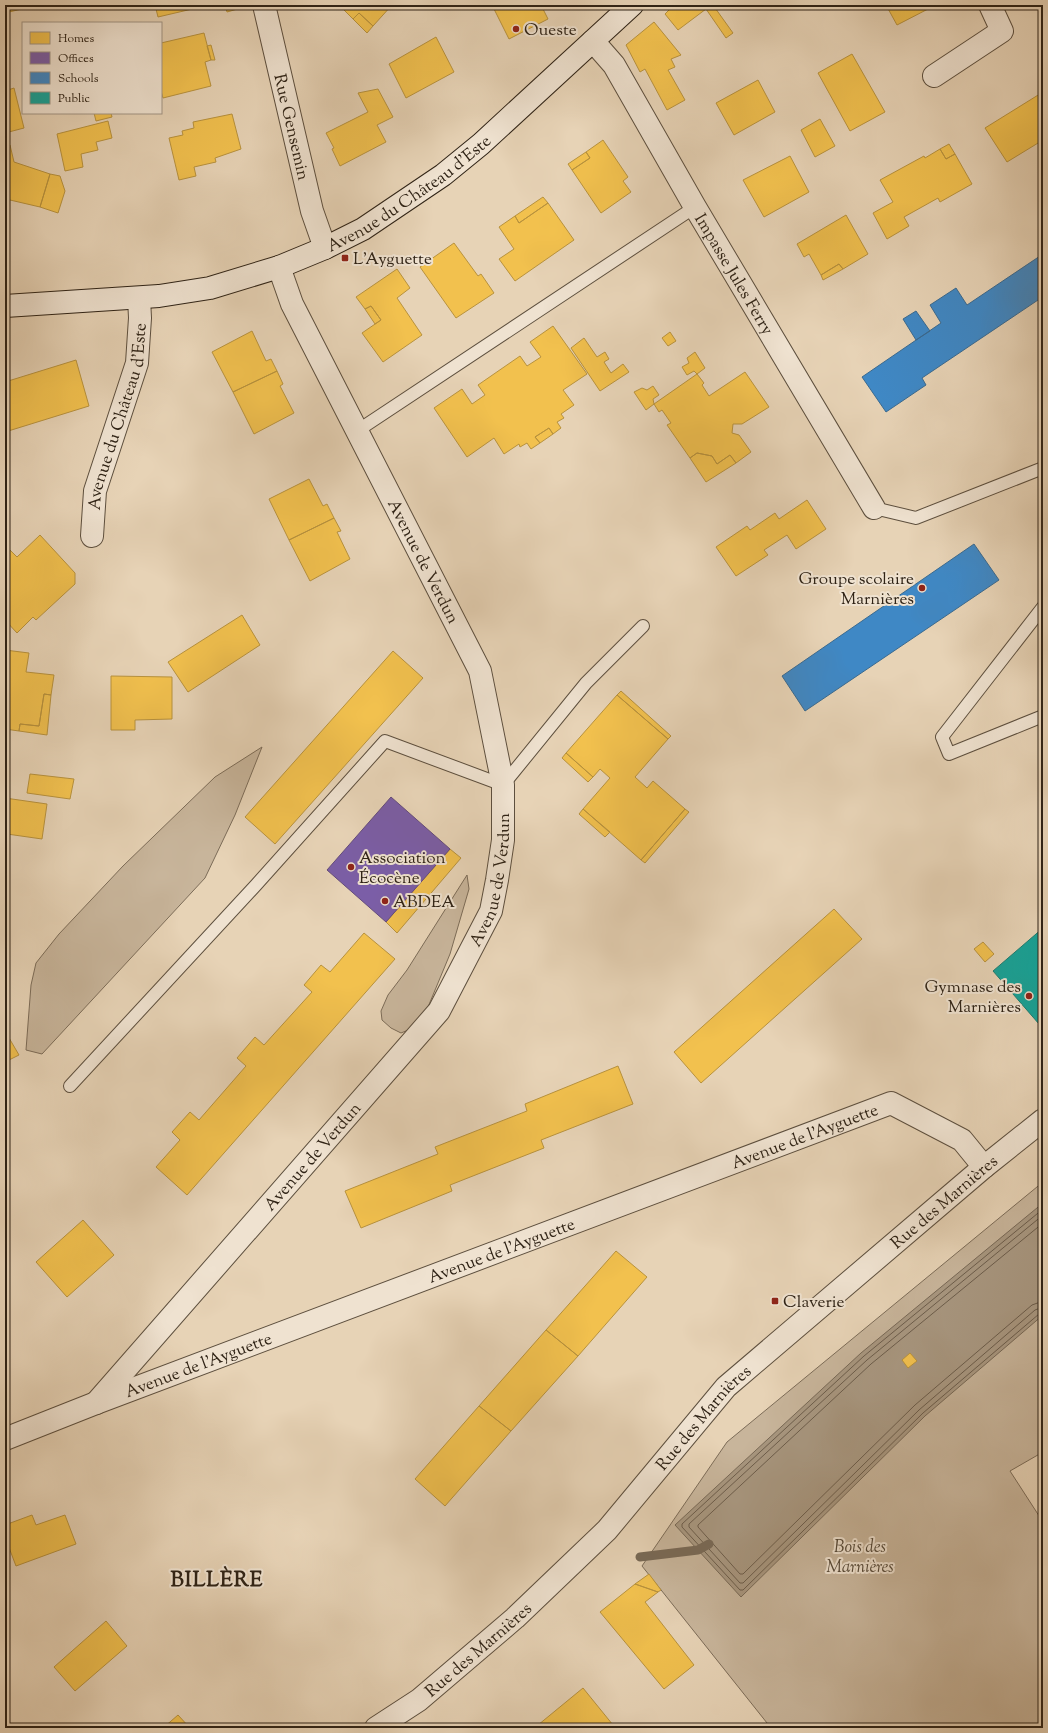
<svg xmlns="http://www.w3.org/2000/svg" width="1048" height="1733" viewBox="0 0 1048 1733" font-family="'Sorts Mill Goudy',serif">
	<rect width="100%" height="100%" fill="#e7d3b6"/>
	<filter id="stains"><feTurbulence type="fractalNoise" baseFrequency=".005" numOctaves="4"/><feColorMatrix values="0 0 0 0 .2 0 0 0 0 .09 0 0 0 0 .02 0 0 0 .5 -.17"/></filter>
	<radialGradient id="worn" r=".72"><stop offset=".6" stop-color="#630" stop-opacity="0"/><stop offset="1" stop-color="#630" stop-opacity=".3"/></radialGradient>
	<path fill="#c8b59b" stroke="#7c6c58" d="M 262,747 L 235,815 L 205,878 L 42,1054 L 26,1050 L 31,985 L 36,963 L 59,934 L 123,866 L 215,777 Z
		M 467,875 L 469,889 L 450,954 L 428,1007 L 413,1028 L 401,1033 L 391,1028 L 382,1020 L 381,1011 L 388,995 L 407,970 Z
		M 1043,1182 L 1043,1452 L 1010,1471 L 1043,1522 L 1043,1728 L 771,1728 L 642,1566 L 727,1442 Z"/>
	<path fill="#a89780" stroke="#786956" d="M 1043,1203 L 1043,1315 L 925,1416 L 741,1597 L 675,1525 L 861,1353 Z"/>
	<path fill="#f2c14e" stroke="#b8923d" d="M 5,5 L 38,5 L 5,13 Z
		M 155,5 L 204,5 L 205,6 L 158,17 Z
		M 225,5 L 241,5 L 241,8 L 227,12 Z
		M 342,5 L 392,5 L 373,26 L 359,13 L 353,19 L 340,6 Z
		M 492,5 L 541,5 L 548,19 L 509,39 Z
		M 674,5 L 713,5 L 733,33 L 726,38 L 706,9 L 678,30 L 665,14 Z
		M 886,5 L 926,5 L 928,9 L 897,25 Z
		M 359,13 L 373,26 L 367,33 L 353,19 Z
		M 654,22 L 681,55 L 671,59 L 675,67 L 668,70 L 685,100 L 667,110 L 645,69 L 640,72 L 626,45 Z
		M 204,33 L 211,60 L 205,62 L 211,86 L 163,98 L 161,91 L 161,43 Z
		M 436,37 L 454,72 L 406,98 L 389,64 Z
		M 211,45 L 215,60 L 211,60 L 207,46 Z
		M 852,54 L 885,112 L 850,131 L 818,73 Z
		M 758,80 L 775,112 L 734,135 L 716,103 Z
		M 14,88 L 24,128 L 5,133 L 5,91 Z
		M 378,89 L 393,117 L 377,125 L 386,142 L 340,166 L 332,149 L 334,148 L 326,133 L 368,112 L 358,93 Z
		M 1043,92 L 1043,140 L 1007,162 L 985,128 Z
		M 94,113 L 111,113 L 112,117 L 96,121 Z
		M 232,114 L 241,149 L 215,158 L 216,162 L 194,167 L 196,176 L 179,180 L 169,138 L 183,135 L 182,131 L 194,128 L 193,122 Z
		M 820,119 L 835,146 L 815,157 L 801,130 Z
		M 108,121 L 112,138 L 96,142 L 98,150 L 81,154 L 83,167 L 65,171 L 57,134 Z
		M 603,140 L 628,177 L 623,181 L 631,192 L 601,213 L 572,170 L 590,158 L 586,152 Z
		M 949,144 L 955,154 L 946,159 L 940,149 Z
		M 10,145 L 14,162 L 50,174 L 40,207 L 10,200 L 5,201 L 5,147 Z
		M 940,149 L 946,159 L 955,154 L 972,184 L 940,202 L 938,198 L 904,217 L 909,226 L 887,239 L 873,213 L 893,202 L 880,180 L 924,156 L 925,158 Z
		M 586,152 L 590,158 L 572,170 L 568,164 Z
		M 790,156 L 809,192 L 764,217 L 743,180 Z
		M 50,174 L 60,176 L 65,191 L 58,213 L 40,207 Z
		M 543,197 L 548,203 L 519,223 L 515,216 Z
		M 548,203 L 574,240 L 515,281 L 499,259 L 514,249 L 499,227 L 515,216 L 519,223 Z
		M 846,215 L 868,254 L 843,269 L 839,264 L 821,275 L 809,254 L 804,257 L 797,244 Z
		M 454,243 L 478,276 L 481,274 L 494,293 L 456,318 L 420,267 Z
		M 839,264 L 843,269 L 823,280 L 821,275 Z
		M 397,269 L 410,288 L 397,298 L 422,335 L 383,362 L 362,333 L 381,320 L 371,306 L 365,309 L 356,297 Z
		M 371,306 L 381,320 L 375,324 L 365,309 Z
		M 553,326 L 587,374 L 563,390 L 574,405 L 561,414 L 564,418 L 557,422 L 561,428 L 553,434 L 549,428 L 535,437 L 540,443 L 531,449 L 527,443 L 520,447 L 519,444 L 504,454 L 494,438 L 467,457 L 434,408 L 462,389 L 472,404 L 485,395 L 478,385 L 520,356 L 527,366 L 541,357 L 530,342 Z
		M 252,331 L 266,361 L 271,359 L 277,371 L 233,392 L 212,352 Z
		M 670,332 L 676,341 L 668,346 L 662,338 Z
		M 584,338 L 597,357 L 605,352 L 609,359 L 604,362 L 611,373 L 623,364 L 629,372 L 600,391 L 571,348 Z
		M 695,352 L 705,368 L 697,374 L 694,371 L 687,375 L 682,367 L 689,363 L 687,358 Z
		M 76,360 L 89,406 L 5,432 L 5,382 Z
		M 277,371 L 283,384 L 280,386 L 294,413 L 254,434 L 233,392 Z
		M 745,372 L 769,407 L 742,424 L 733,424 L 732,433 L 739,435 L 751,452 L 736,463 L 730,455 L 717,464 L 712,456 L 697,453 L 690,458 L 667,425 L 671,423 L 662,410 L 659,412 L 654,404 L 697,374 L 704,383 L 702,385 L 709,396 Z
		M 653,386 L 659,395 L 653,399 L 654,404 L 646,410 L 634,392 L 642,388 L 647,390 Z
		M 549,428 L 553,434 L 540,443 L 535,437 Z
		M 697,453 L 712,456 L 717,464 L 730,455 L 736,463 L 706,482 L 690,458 Z
		M 309,479 L 323,506 L 327,504 L 334,518 L 289,540 L 269,499 Z
		M 807,500 L 826,529 L 796,549 L 787,535 L 764,550 L 768,555 L 736,576 L 716,547 L 747,526 L 750,530 L 775,513 L 779,519 Z
		M 334,518 L 341,531 L 337,532 L 350,559 L 310,581 L 289,540 Z
		M 40,535 L 75,573 L 75,584 L 36,620 L 33,617 L 17,633 L 5,620 L 5,554 L 10,550 L 17,557 Z
		M 242,615 L 260,645 L 188,692 L 168,662 Z
		M 5,650 L 29,653 L 26,672 L 54,675 L 51,695 L 44,694 L 39,726 L 20,724 L 19,731 L 5,729 Z
		M 393,651 L 423,678 L 275,844 L 245,817 Z
		M 111,676 L 172,677 L 172,719 L 135,720 L 135,730 L 111,730 Z
		M 621,691 L 671,736 L 668,739 L 617,695 Z
		M 44,694 L 51,695 L 47,735 L 19,731 L 20,724 L 39,726 Z
		M 617,695 L 668,739 L 635,777 L 647,788 L 653,781 L 685,809 L 641,860 L 583,809 L 610,778 L 600,769 L 593,777 L 566,753 Z
		M 566,753 L 593,777 L 588,782 L 562,758 Z
		M 30,774 L 74,779 L 70,799 L 27,793 Z
		M 5,798 L 47,804 L 42,839 L 7,834 L 5,850 Z
		M 583,809 L 610,832 L 605,837 L 579,814 Z
		M 685,809 L 689,812 L 645,863 L 641,860 Z
		M 450,849 L 461,858 L 397,933 L 386,922 Z
		M 834,909 L 862,939 L 701,1083 L 674,1052 Z
		M 364,933 L 395,959 L 187,1195 L 156,1167 L 180,1140 L 172,1132 L 190,1112 L 199,1120 L 246,1066 L 237,1058 L 255,1037 L 264,1045 L 312,992 L 304,985 L 321,965 L 330,972 Z
		M 983,942 L 994,954 L 985,962 L 974,949 Z
		M 5,1031 L 19,1055 L 5,1062 Z
		M 618,1066 L 633,1104 L 541,1140 L 544,1148 L 450,1185 L 452,1191 L 361,1228 L 345,1191 L 438,1154 L 435,1147 L 527,1111 L 525,1104 Z
		M 83,1220 L 114,1255 L 67,1297 L 36,1262 Z
		M 616,1251 L 647,1277 L 578,1356 L 546,1330 Z
		M 546,1330 L 578,1356 L 511,1431 L 479,1406 Z
		M 910,1353 L 917,1361 L 908,1368 L 902,1360 Z
		M 479,1406 L 511,1431 L 445,1506 L 415,1479 Z
		M 32,1515 L 36,1525 L 65,1515 L 76,1544 L 16,1566 L 5,1537 L 5,1525 Z
		M 649,1574 L 661,1590 L 658,1592 L 635,1584 Z
		M 635,1584 L 658,1592 L 645,1602 L 694,1665 L 664,1689 L 600,1612 Z
		M 106,1621 L 127,1646 L 75,1691 L 54,1667 Z
		M 583,1688 L 613,1725 L 610,1728 L 540,1728 L 538,1725 Z
		M 178,1715 L 190,1728 L 163,1728 Z"/>
	<path fill="#7b5ea7" stroke="#644c7c" d="M 391,797 L 450,849 L 386,922 L 327,870 Z"/>
	<path fill="#3f88c5" stroke="#3a6a90" d="M 1043,254 L 1043,301 L 1041,298 L 922,378 L 926,385 L 886,412 L 862,377 L 941,323 L 930,305 L 956,288 L 967,305 Z
		M 916,311 L 930,331 L 916,340 L 903,319 Z
		M 974,544 L 999,580 L 805,711 L 782,676 Z"/>
	<path fill="#17a398" stroke="#1e7d71" d="M 1043,928 L 1043,1020 L 1039,1024 L 993,971 Z"/>
	<g fill="none" stroke-linecap="round" stroke-linejoin="round">
		<path stroke="#6c5d4b" stroke-width="1" d="M 1043,1209 L 864,1356 L 682,1524 L 682,1527 L 740,1590 L 743,1590 L 923,1413 L 1039,1314 L 1043,1312
			M 1043,1215 L 867,1360 L 689,1524 L 689,1527 L 740,1583 L 743,1583 L 919,1410 L 1035,1310 L 1043,1307
			M 1043,1223 L 871,1364 L 698,1525 L 698,1527 L 740,1574 L 743,1574 L 915,1405 L 1032,1305 L 1043,1301"/>
		<path stroke="#786956" stroke-width="9" d="M 640,1557 L 698,1550 L 709,1544"/>
		<defs>
			<path id="lane" d="M 357,431 L 695,207
				M 874,508 L 916,518 L 1043,468
				M 1043,607 L 942,737 L 949,754 L 1043,716
				M 70,1086 L 256,885 L 385,741 L 503,785 L 586,683 L 643,626"/>
			<g id="street">
				<path id="s1" d="M 264,5 L 312,211 L 325,248"/>
				<path id="s2" d="M 593,41 L 614,65 L 695,207 L 874,508"/>
				<path d="M 934,76 L 1002,31 L 990,5"/>
				<path id="s3" d="M 92,536 L 95,491 L 137,363 L 140,318 L 139,298"/>
				<path id="s4" d="M 96,1403 L 439,1011 L 491,911 L 497,880 L 503,840 L 503,785 L 480,671 L 292,304 L 279,267"/>
				<path id="s5" d="M 5,1439 L 96,1403 L 891,1103 L 962,1140 L 984,1167"/>
				<path id="s6" d="M 376,1728 L 419,1700 L 515,1618 L 607,1530 L 726,1387 L 984,1167 L 1043,1120"/>
			</g>
			<g id="secondary">
				<path id="s7" d="M 5,306 L 159,296 L 210,288 L 279,267 L 325,248 L 363,229 L 443,175 L 481,144 L 632,5"/>
			</g>
		</defs>
		<use href="#lane" stroke="#5d4f3e" stroke-width="14"/>
		<use href="#street" stroke="#5d4f3e" stroke-width="24"/>
		<use href="#secondary" stroke="#2f2316" stroke-width="24"/>
		<use href="#lane" stroke="#efe2d0" stroke-width="12"/>
		<use href="#street" stroke="#efe2d0" stroke-width="22"/>
		<use href="#secondary" stroke="#efe2d0" stroke-width="22"/>
	</g>
	<g fill="#8f2418" stroke="#efe2d0" stroke-width="1.5">
		<circle cx="516" cy="29" r="4"/>
		<rect x="341" y="254" width="8" height="8" rx="2"/>
		<circle cx="922" cy="588" r="4"/>
		<circle cx="351" cy="867" r="4"/>
		<circle cx="385" cy="901" r="4"/>
		<circle cx="1029" cy="996" r="4"/>
		<rect x="771" y="1297" width="8" height="8" rx="2"/>
	</g>
	<g text-anchor="middle" stroke-width="4" stroke-linejoin="round" paint-order="stroke">
		<g font-size="17" fill="#2f2316" stroke="#efe2d0" text-anchor="start">
			<text x="524" y="35">Oueste</text>
			<text x="353" y="264">L'Ayguette</text>
			<text x="914" y="584" text-anchor="end">Groupe scolaire<tspan x="914" dy="20">Marnières</tspan></text>
			<text x="359" y="863">Association<tspan x="359" dy="20">Écocène</tspan></text>
			<text x="393" y="907">ABDEA</text>
			<text x="1021" y="992" text-anchor="end">Gymnase des<tspan x="1021" dy="20">Marnières</tspan></text>
			<text x="783" y="1307">Claverie</text>
		</g>
		<g font-size="17" fill="#2f2316" stroke="#efe2d0">
			<text dy="6" stroke="none"><textPath href="#s1" startOffset="125">Rue Gensemin</textPath></text>
			<text dy="6" stroke="none"><textPath href="#s7" startOffset="428">Avenue du Château d'Este</textPath></text>
			<text dy="6" stroke="none"><textPath href="#s2" startOffset="273">Impasse Jules Ferry</textPath></text>
			<text dy="6" stroke="none"><textPath href="#s3" startOffset="123">Avenue du Château d'Este</textPath></text>
			<text transform="translate(424 561) rotate(63)" y="6">Avenue de Verdun</text>
			<text dy="6" stroke="none"><textPath href="#s4" startOffset="664">Avenue de Verdun</textPath></text>
			<text dy="6" stroke="none"><textPath href="#s5" startOffset="855">Avenue de l'Ayguette</textPath></text>
			<text dy="6" stroke="none"><textPath href="#s4" startOffset="328">Avenue de Verdun</textPath></text>
			<text dy="6" stroke="none"><textPath href="#s6" startOffset="777">Rue des Marnières</textPath></text>
			<text dy="6" stroke="none"><textPath href="#s5" startOffset="531">Avenue de l'Ayguette</textPath></text>
			<text dy="6" stroke="none"><textPath href="#s5" startOffset="207">Avenue de l'Ayguette</textPath></text>
			<text dy="6" stroke="none"><textPath href="#s6" startOffset="453">Rue des Marnières</textPath></text>
			<text dy="6" stroke="none"><textPath href="#s6" startOffset="129">Rue des Marnières</textPath></text>
		</g>
		<g font-size="17" font-style="italic" fill="#554837" stroke="#efe2d0">
			<text x="860" y="1552">Bois des<tspan x="860" dy="20">Marnières</tspan></text>
		</g>
		<g font-size="21" font-weight="bold" letter-spacing="1" fill="#2f2316" stroke="#efe2d0">
			<text x="217" y="1586">BILLÈRE</text>
		</g>
	</g>
	<rect width="1048" height="1733" fill="none" stroke="#e7d3b6" stroke-width="20"/>
	<rect x="6" y="6" width="1036" height="1721" fill="none" stroke="#2f2316" stroke-width="2"/>
	<rect x="10" y="10" width="1028" height="1713" fill="none" stroke="#2f2316"/>
	<rect x="22" y="22" width="140" height="92" fill="#efe2d0" stroke="#a29686"/>
	<rect x="30" y="32" width="20" height="12" fill="#f2c14e" stroke="#a29686"/>
	<text x="58" y="42" font-size="12" fill="#2f2316">Homes</text>
	<rect x="30" y="52" width="20" height="12" fill="#7b5ea7" stroke="#a29686"/>
	<text x="58" y="62" font-size="12" fill="#2f2316">Offices</text>
	<rect x="30" y="72" width="20" height="12" fill="#3f88c5" stroke="#a29686"/>
	<text x="58" y="82" font-size="12" fill="#2f2316">Schools</text>
	<rect x="30" y="92" width="20" height="12" fill="#17a398" stroke="#a29686"/>
	<text x="58" y="102" font-size="12" fill="#2f2316">Public</text>
	<rect width="100%" height="100%" filter="url(#stains)"/>
	<rect width="100%" height="100%" fill="url(#worn)"/>
</svg>
